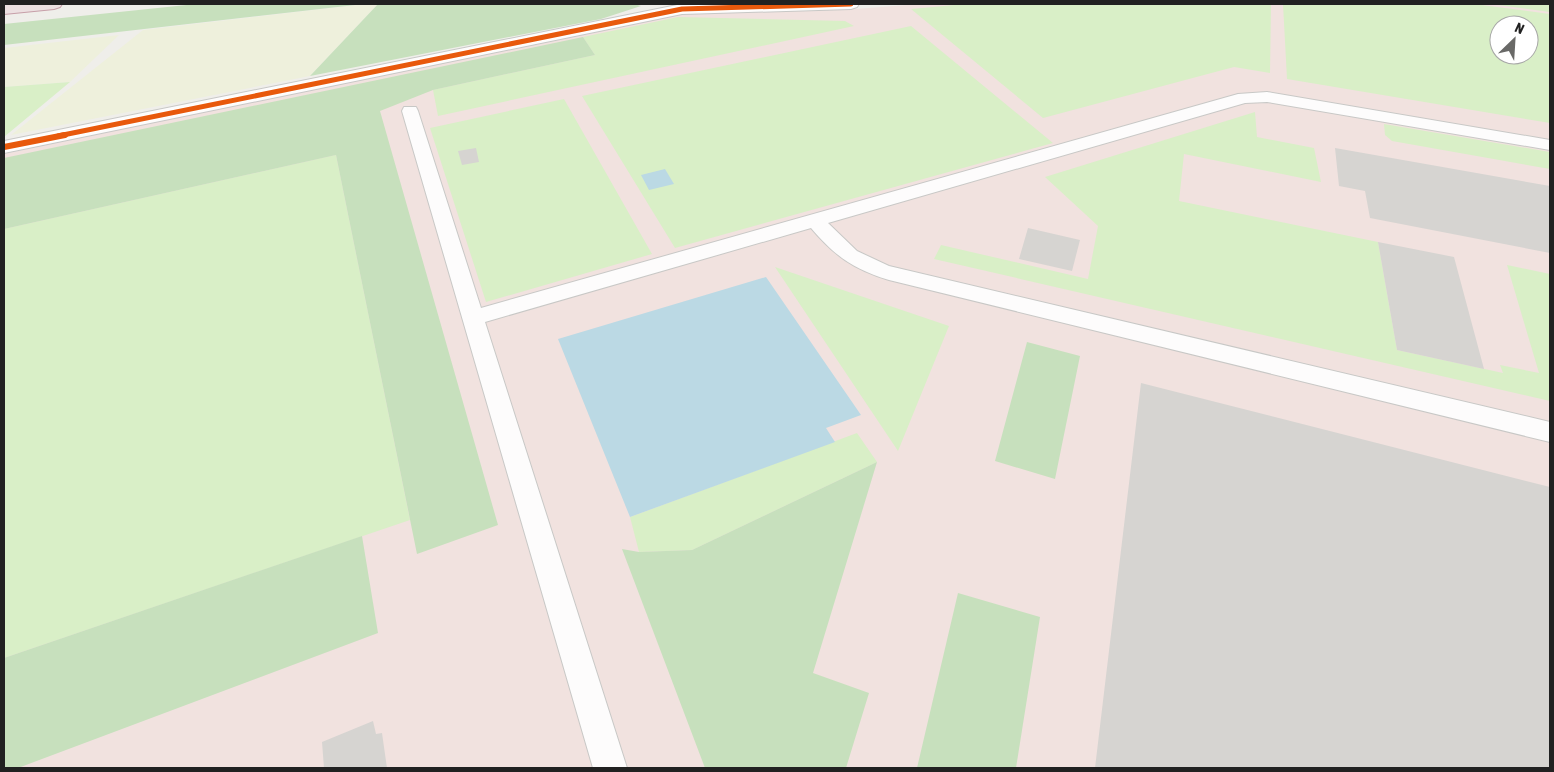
<svg xmlns="http://www.w3.org/2000/svg" width="1554" height="772" viewBox="0 0 1554 772" font-family="'Asap Condensed',sans-serif">
	<rect width="100%" height="100%" fill="#efeeea"/>
	<path fill="#f1e2df" fill-rule="evenodd" d="M 920,4 L 1550,4 L 1550,768 L 4,768 L 4,154 L 679,12 L 855,9 ZM 1499,25 L 1529,25 L 1529,55 L 1499,55 Z"/>
	<path fill="#eef0dc" d="M 364,4 L 378,4 L 310,76 L 11,135 L 143,30 Z
		M 119,35 L 70,82 L 4,87 L 4,48 Z"/>
	<path fill="#d9efc7" fill-rule="evenodd" d="M 965,4 L 1271,4 L 1270,73 L 1234,67 L 1043,118 L 911,9 Z
		M 1283,4 L 1474,4 L 1550,14 L 1550,123 L 1287,79 ZM 1499,25 L 1529,25 L 1529,55 L 1499,55 Z
		M 1491,4 L 1550,4 L 1550,12 Z
		M 678,17 L 845,21 L 854,26 L 438,116 L 433,90 L 595,55 L 583,37 Z
		M 911,26 L 1053,143 L 675,248 L 582,96 Z
		M 70,82 L 4,137 L 4,87 Z
		M 564,99 L 652,254 L 486,302 L 430,128 Z
		M 1255,112 L 1257,137 L 1314,148 L 1321,182 L 1184,154 L 1179,201 L 1378,242 L 1397,350 L 1503,373 L 1500,365 L 1539,373 L 1507,265 L 1550,274 L 1550,401 L 934,259 L 941,245 L 1088,279 L 1098,226 L 1045,177 Z
		M 1384,124 L 1550,152 L 1550,169 L 1392,141 L 1385,135 Z
		M 336,155 L 410,520 L 4,658 L 4,229 Z
		M 775,267 L 949,326 L 898,451 Z
		M 857,433 L 877,462 L 692,550 L 639,552 L 630,517 Z"/>
	<path fill="#c7e0bd" d="M 196,4 L 364,4 L 4,45 L 4,24 Z
		M 378,4 L 634,4 L 641,6 L 601,19 L 310,76 Z
		M 583,37 L 595,55 L 433,90 L 380,111 L 498,525 L 417,554 L 336,155 L 4,229 L 4,158 Z
		M 1027,342 L 1080,356 L 1055,479 L 995,461 Z
		M 877,462 L 813,673 L 869,693 L 846,768 L 705,768 L 622,549 L 639,552 L 692,550 Z
		M 362,536 L 378,633 L 18,768 L 4,768 L 4,658 Z
		M 958,593 L 1040,617 L 1016,768 L 917,768 Z"/>
	<path fill="#bbd9e4" d="M 665,169 L 674,184 L 649,190 L 641,175 Z
		M 766,277 L 861,415 L 826,428 L 835,442 L 630,517 L 558,339 Z"/>
	<path fill="#d6d4d1" d="M 476,148 L 479,162 L 462,165 L 458,151 Z
		M 1335,148 L 1550,186 L 1550,253 L 1370,218 L 1365,191 L 1339,186 Z
		M 1028,228 L 1080,240 L 1072,271 L 1019,259 Z
		M 1378,242 L 1454,257 L 1484,369 L 1397,350 Z
		M 1141,383 L 1550,487 L 1550,768 L 1095,768 Z
		M 373,721 L 376,734 L 382,733 L 387,768 L 324,768 L 322,742 Z"/>
	<g fill="none" stroke-linecap="round" stroke-linejoin="round">
		<defs>
			<path id="lane" d="M 1267,92 L 1550,140 L 1550,150 L 1267,102 L 1245,103 L 828,223 L 857,251 L 889,266 L 1550,422 L 1550,442 L 889,280 C 853,269 835,256 811,228 L 485,322 L 627,768 L 593,768 L 402,111 L 404,107 L 416,107 L 418,111 L 481,308 L 1238,94 Z"/>
			<path id="street" d="M 682,4 L 859,4 L 857,7 L 851,9 L 682,14 L 4,153 L 4,141 Z"/>
			<path id="highway" d="M 4,4 L 62,4 L 60,7 L 54,9 L 4,14 Z"/>
		</defs>
		<use href="#lane" stroke="#c8c8c6" stroke-width="2"/>
		<use href="#street" stroke="#c8c8c6" stroke-width="2"/>
		<use href="#highway" stroke="#c79fa8" stroke-width="2"/>
		<use href="#lane" fill="#fdfcfc" fill-rule="evenodd"/>
		<use href="#street" fill="#fdfcfc" fill-rule="evenodd"/>
		<use href="#highway" fill="#ece0e1" fill-rule="evenodd"/>
		<defs>
			<path id="cycleway-far1" d="M 58,136 L 682,9 L 851,4"/>
			<path id="cycleway" d="M 4,147 L 65,135"/>
		</defs>
		<use href="#cycleway-far1" stroke="#fff" stroke-width="7"/>
		<use href="#cycleway" stroke="#fff" stroke-width="9"/>
		<use href="#cycleway-far1" stroke="#e8590c" stroke-width="5"/>
		<use href="#cycleway" stroke="#e8590c" stroke-width="6"/>
	</g>
	<rect width="1554" height="772" fill="none" stroke="#212121" stroke-width="10"/>
	<g transform="translate(1514 40) rotate(25)"><circle r="24" fill="#ffffff" stroke="#a6a6a6"/>
	<path d="M0-4L9 19L0 12L-9 19Z" fill="#696967"/>
	<text y="-8" font-size="14" font-weight="bold" text-anchor="middle" fill="#212121">N</text>
	</g>
</svg>
